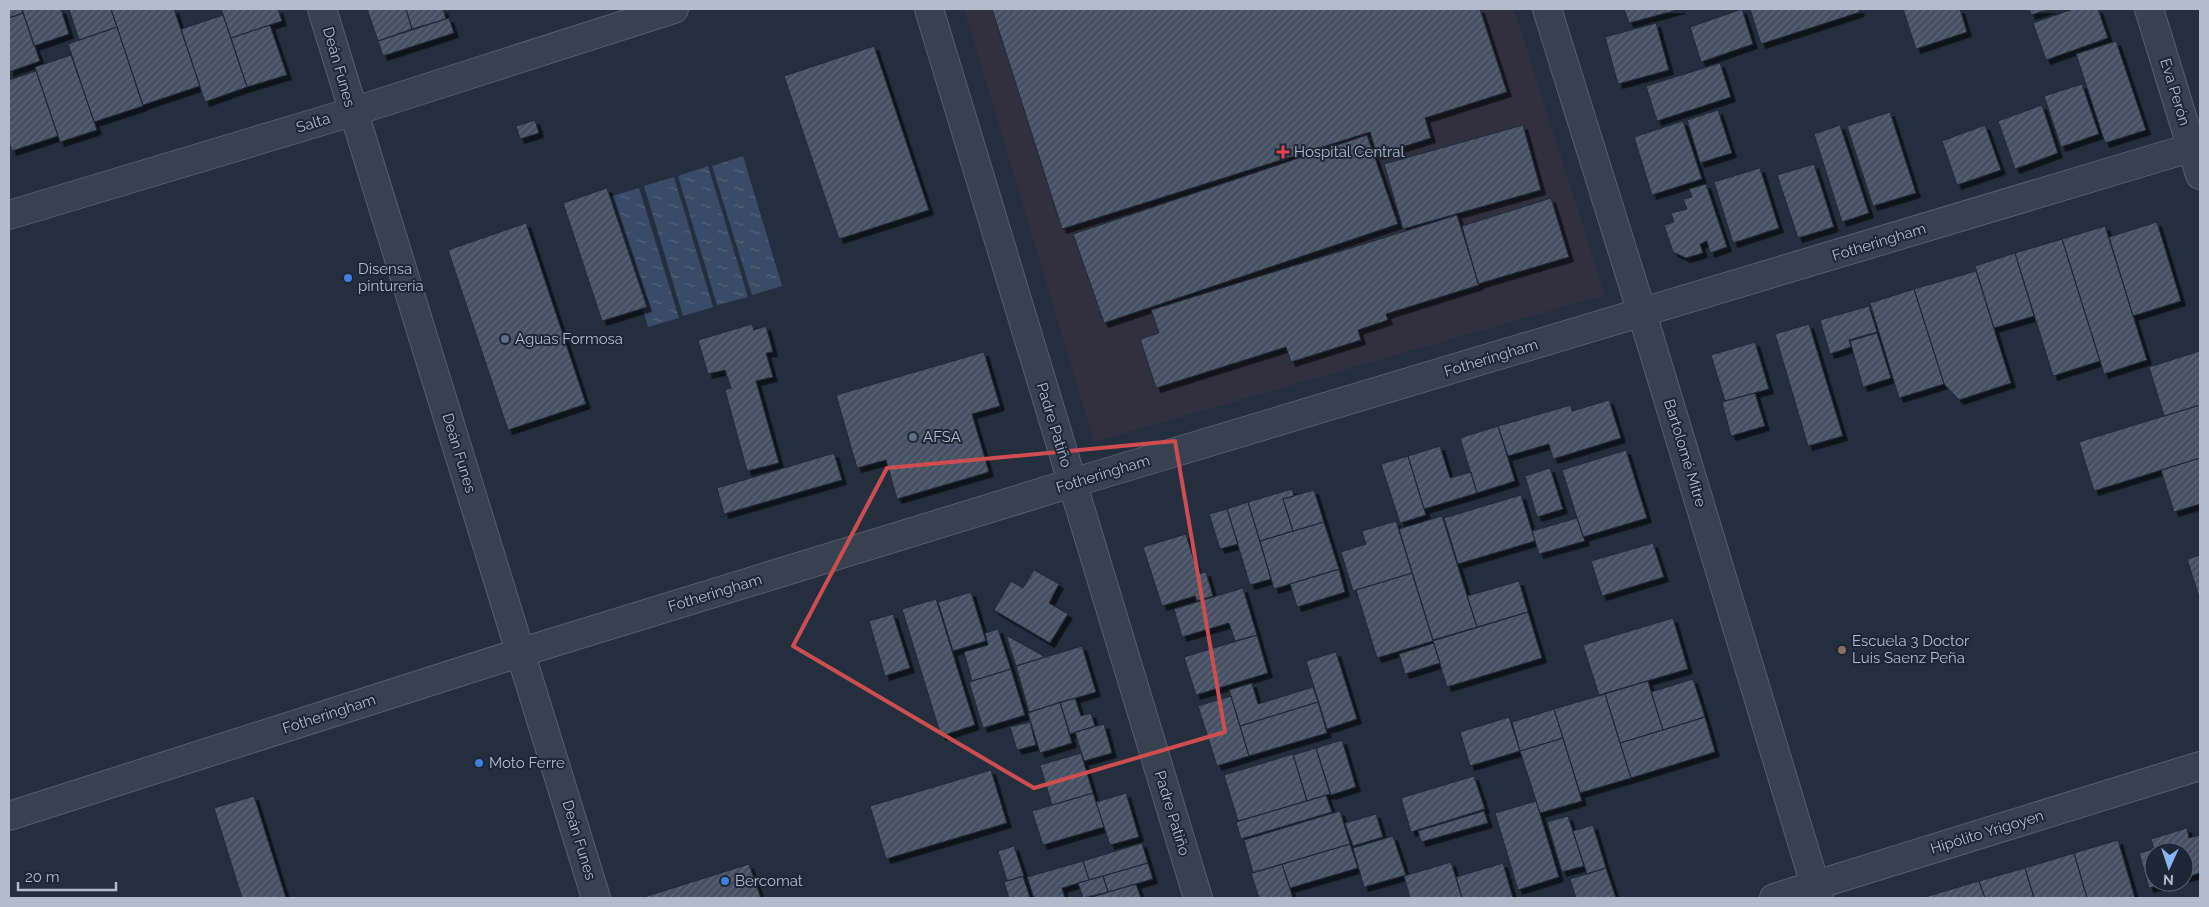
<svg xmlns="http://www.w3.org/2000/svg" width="2209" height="907" viewBox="0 0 2209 907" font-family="Raleway,sans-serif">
	<defs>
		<pattern id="water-ripples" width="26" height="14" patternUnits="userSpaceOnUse" patternTransform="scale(1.25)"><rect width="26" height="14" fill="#394c67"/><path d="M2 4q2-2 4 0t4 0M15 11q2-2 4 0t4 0" fill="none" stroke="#53647b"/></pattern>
		<pattern id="building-hatch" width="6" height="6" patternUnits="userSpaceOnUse" patternTransform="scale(1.25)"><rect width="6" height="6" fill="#455162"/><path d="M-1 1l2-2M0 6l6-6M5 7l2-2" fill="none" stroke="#5d6877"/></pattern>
		<filter id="shadow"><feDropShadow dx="4.5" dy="4.5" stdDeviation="0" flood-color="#0009"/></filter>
	</defs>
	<rect width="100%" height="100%" fill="#242f3e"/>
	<path fill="#32303f" d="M 964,9 L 1514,9 L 1605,295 L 1094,442 Z"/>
	<path fill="url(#water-ripples)" d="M 743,156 L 782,286 L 752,295 L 712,166 Z
		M 708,166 L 748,297 L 717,305 L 678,176 Z
		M 674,177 L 713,307 L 683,316 L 644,186 Z
		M 639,188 L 679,318 L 648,327 L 609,197 Z"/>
	<path fill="url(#building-hatch)" stroke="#1f2835" filter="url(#shadow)" d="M 9,9 L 22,9 L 23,13 L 9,18 Z
		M 22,9 L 61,9 L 69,34 L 34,46 Z
		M 69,9 L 111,9 L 117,27 L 79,40 Z
		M 111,9 L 174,9 L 200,86 L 143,105 Z
		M 221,9 L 278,9 L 282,21 L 231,38 Z
		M 367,9 L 406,9 L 412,29 L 378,41 Z
		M 406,9 L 443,9 L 446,19 L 412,29 Z
		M 992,9 L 1480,9 L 1507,92 L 1425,118 L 1431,138 L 1377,155 L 1370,132 L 1062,229 Z
		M 1624,9 L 1681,9 L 1629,23 Z
		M 1742,9 L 1753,44 L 1701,62 L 1690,27 Z
		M 1750,9 L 1859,9 L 1860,12 L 1761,44 Z
		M 1903,9 L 1960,9 L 1967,32 L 1916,49 Z
		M 2029,9 L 2051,9 L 2031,15 Z
		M 2073,9 L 2098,9 L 2108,38 L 2046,60 L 2033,23 Z
		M 23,13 L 40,61 L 9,72 L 9,18 Z
		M 223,15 L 247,87 L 205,102 L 181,29 Z
		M 449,18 L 454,33 L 383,56 L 378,41 Z
		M 1656,23 L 1669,70 L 1618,84 L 1605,37 Z
		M 270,25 L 287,75 L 247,87 L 231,38 Z
		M 117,27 L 143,106 L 94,122 L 68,44 Z
		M 2116,41 L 2146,130 L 2105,143 L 2076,54 Z
		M 874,46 L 929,210 L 839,239 L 784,76 Z
		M 71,55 L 97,130 L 60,142 L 35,67 Z
		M 1720,63 L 1731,97 L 1657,121 L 1646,86 Z
		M 36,71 L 58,136 L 12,151 L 9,142 L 9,80 Z
		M 2082,84 L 2099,134 L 2061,147 L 2044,96 Z
		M 2042,105 L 2058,153 L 2015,169 L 1998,121 Z
		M 1718,110 L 1732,153 L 1700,163 L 1687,120 Z
		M 1890,112 L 1916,193 L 1873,206 L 1847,126 Z
		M 535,120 L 539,133 L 520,139 L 516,126 Z
		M 1683,121 L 1702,179 L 1652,195 L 1634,137 Z
		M 1523,125 L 1541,190 L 1403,229 L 1384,164 Z
		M 1840,125 L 1869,213 L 1842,222 L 1814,134 Z
		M 1985,125 L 2001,170 L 1957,185 L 1942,141 Z
		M 1367,135 L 1398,224 L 1104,323 L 1073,234 Z
		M 1814,164 L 1834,227 L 1798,238 L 1777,175 Z
		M 1760,168 L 1779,228 L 1733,243 L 1714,182 Z
		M 1706,184 L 1727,247 L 1710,253 L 1707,241 L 1700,244 L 1703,253 L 1686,258 L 1673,252 L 1664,225 L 1674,222 L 1671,213 L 1687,209 L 1683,199 L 1692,197 L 1689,189 Z
		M 607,188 L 647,307 L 602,321 L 563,203 Z
		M 1551,198 L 1569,257 L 1478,284 L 1462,226 Z
		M 1457,215 L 1479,285 L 1386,314 L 1388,320 L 1358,330 L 1361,340 L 1291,362 L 1286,347 L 1156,388 L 1140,339 L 1159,333 L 1151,310 Z
		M 2157,222 L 2181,301 L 2133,316 L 2109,237 Z
		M 526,223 L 586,404 L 508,430 L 448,250 Z
		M 2105,226 L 2147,360 L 2104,374 L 2062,239 Z
		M 2062,239 L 2100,361 L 2053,376 L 2015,253 Z
		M 2015,253 L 2034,316 L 1994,328 L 1975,266 Z
		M 1976,271 L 2011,383 L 1959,400 L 1944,384 L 1914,289 Z
		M 1914,289 L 1944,384 L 1899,398 L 1870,303 Z
		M 1869,306 L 1877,332 L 1849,340 L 1851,347 L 1830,354 L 1820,320 Z
		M 752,324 L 754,330 L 766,326 L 773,352 L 766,353 L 773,377 L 756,381 L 779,463 L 747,471 L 725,390 L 731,388 L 725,370 L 708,374 L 698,340 Z
		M 1809,324 L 1843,436 L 1808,446 L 1775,334 Z
		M 1877,333 L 1891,378 L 1863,387 L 1850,341 Z
		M 1755,342 L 1769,389 L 1725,401 L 1711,355 Z
		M 2200,351 L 2200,405 L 2164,416 L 2149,367 Z
		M 984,352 L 1000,406 L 972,414 L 989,472 L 897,499 L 886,460 L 857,468 L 836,395 Z
		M 1755,393 L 1765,426 L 1731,436 L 1722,402 Z
		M 1609,400 L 1621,438 L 1553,459 L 1549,444 L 1508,456 L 1498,426 L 1571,405 L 1572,411 Z
		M 2200,405 L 2200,458 L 2094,491 L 2079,442 Z
		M 1498,426 L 1515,481 L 1477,493 L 1460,438 Z
		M 1440,446 L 1450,478 L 1471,472 L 1477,493 L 1424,509 L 1408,456 Z
		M 1626,450 L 1647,518 L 1583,537 L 1562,470 Z
		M 834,453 L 842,480 L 724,514 L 717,488 Z
		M 1408,456 L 1426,515 L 1400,523 L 1381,464 Z
		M 2200,458 L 2200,504 L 2174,512 L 2161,470 Z
		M 1550,468 L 1563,509 L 1537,517 L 1525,476 Z
		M 1292,489 L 1294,496 L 1283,499 L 1293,531 L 1260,541 L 1248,502 Z
		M 1314,490 L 1324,522 L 1293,531 L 1283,499 Z
		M 1521,495 L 1535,541 L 1458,564 L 1444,518 Z
		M 1248,502 L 1271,579 L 1250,585 L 1227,509 Z
		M 1227,509 L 1238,544 L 1220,549 L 1209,514 Z
		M 1442,516 L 1477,627 L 1433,640 L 1399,529 Z
		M 1577,518 L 1585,541 L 1539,554 L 1532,531 Z
		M 1396,521 L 1412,573 L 1353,591 L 1341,552 L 1366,544 L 1362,531 Z
		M 1324,522 L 1339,569 L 1274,589 L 1260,541 Z
		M 1186,534 L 1198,574 L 1206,572 L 1213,596 L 1197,601 L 1195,596 L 1162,606 L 1143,547 Z
		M 1653,543 L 1664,577 L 1602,596 L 1591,561 Z
		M 2200,555 L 2200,600 L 2187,559 Z
		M 1339,569 L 1345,592 L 1297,607 L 1290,584 Z
		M 1034,570 L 1059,584 L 1049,603 L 1068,614 L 1050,643 L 994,610 L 1011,581 L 1023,588 Z
		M 1412,573 L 1433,641 L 1377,658 L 1356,590 Z
		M 1519,581 L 1528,612 L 1477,627 L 1467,596 Z
		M 1243,588 L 1257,635 L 1235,641 L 1229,623 L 1182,637 L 1174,609 Z
		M 971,592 L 986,641 L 953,651 L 938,602 Z
		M 936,599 L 975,725 L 941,736 L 902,609 Z
		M 1528,612 L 1542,658 L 1447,687 L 1433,641 Z
		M 893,614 L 910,668 L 885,676 L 869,621 Z
		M 1673,618 L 1688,669 L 1599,695 L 1583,645 Z
		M 998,629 L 1011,669 L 972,681 L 964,652 L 988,645 L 985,633 Z
		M 1006,635 L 1040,654 L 1045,657 L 1016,666 Z
		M 1257,635 L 1268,673 L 1196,695 L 1184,657 Z
		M 1434,643 L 1440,663 L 1405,674 L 1399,654 Z
		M 1082,646 L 1096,692 L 1029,712 L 1016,666 Z
		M 1336,652 L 1357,719 L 1327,729 L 1306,661 Z
		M 1011,669 L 1025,715 L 983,728 L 969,682 Z
		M 1693,679 L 1705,717 L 1663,730 L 1651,692 Z
		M 1648,681 L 1663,730 L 1620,743 L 1605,694 Z
		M 1252,683 L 1258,704 L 1313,687 L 1318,702 L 1240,726 L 1229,690 Z
		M 1605,694 L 1631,778 L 1580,793 L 1554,709 Z
		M 1231,696 L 1249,756 L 1217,766 L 1198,706 Z
		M 1075,698 L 1081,716 L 1091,713 L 1095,726 L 1070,734 L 1060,702 Z
		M 1060,702 L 1072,743 L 1040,753 L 1028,713 Z
		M 1318,702 L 1327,733 L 1249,756 L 1240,726 Z
		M 1554,709 L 1563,738 L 1520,751 L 1512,722 Z
		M 1509,717 L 1520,751 L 1470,766 L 1460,732 Z
		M 1705,717 L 1715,752 L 1631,778 L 1620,743 Z
		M 1030,722 L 1036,745 L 1017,750 L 1010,727 Z
		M 1104,724 L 1112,753 L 1084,761 L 1075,732 Z
		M 1563,738 L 1582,801 L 1540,813 L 1520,751 Z
		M 1342,740 L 1356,787 L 1331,795 L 1316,748 Z
		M 1316,748 L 1330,794 L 1307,801 L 1293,755 Z
		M 1081,753 L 1093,793 L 1052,805 L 1040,765 Z
		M 1293,754 L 1307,801 L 1238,821 L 1224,775 Z
		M 991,770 L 1007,823 L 886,859 L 870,806 Z
		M 1474,776 L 1485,809 L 1411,832 L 1401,798 Z
		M 1093,793 L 1104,827 L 1043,845 L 1032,811 Z
		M 1126,793 L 1139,837 L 1110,845 L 1096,802 Z
		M 1326,795 L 1332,812 L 1241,839 L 1236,822 Z
		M 254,796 L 286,898 L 242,898 L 214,808 Z
		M 1536,801 L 1559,877 L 1518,890 L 1495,813 Z
		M 1340,811 L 1350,844 L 1253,873 L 1244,840 Z
		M 1484,811 L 1488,823 L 1421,842 L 1418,831 Z
		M 1376,814 L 1383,837 L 1353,846 L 1345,823 Z
		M 1568,816 L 1584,866 L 1562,872 L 1547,822 Z
		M 1593,825 L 1606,868 L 1587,874 L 1573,831 Z
		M 2187,828 L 2189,838 L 2200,835 L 2200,873 L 2184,878 L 2184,852 L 2154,852 L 2154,882 L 2170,882 L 2149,888 L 2139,853 L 2154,849 L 2151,839 Z
		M 1393,836 L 1406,875 L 1364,887 L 1353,848 Z
		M 2118,840 L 2135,898 L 2087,898 L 2074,853 Z
		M 1142,843 L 1148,863 L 1089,880 L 1083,861 Z
		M 1350,844 L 1358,868 L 1290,888 L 1282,864 Z
		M 1014,846 L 1024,876 L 1007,881 L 998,851 Z
		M 2074,853 L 2087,898 L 2034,898 L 2025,868 Z
		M 1083,861 L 1089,880 L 1062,888 L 1065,898 L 1034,898 L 1027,877 Z
		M 1451,862 L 1462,898 L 1410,898 L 1404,876 Z
		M 1148,863 L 1153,879 L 1108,892 L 1103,876 Z
		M 1503,863 L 1513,898 L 1462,898 L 1456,877 Z
		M 749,864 L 761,898 L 641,898 Z
		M 1282,864 L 1293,898 L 1259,898 L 1251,873 Z
		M 1606,868 L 1616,898 L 1576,898 L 1570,879 Z
		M 2025,868 L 2034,898 L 1985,898 L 1979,881 Z
		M 1023,876 L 1030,898 L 1009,898 L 1004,882 Z
		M 1103,876 L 1108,892 L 1083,898 L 1078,883 Z
		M 1979,881 L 1985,898 L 1925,898 L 1925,897 Z
		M 1136,884 L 1141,898 L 1089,898 L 1122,888 Z"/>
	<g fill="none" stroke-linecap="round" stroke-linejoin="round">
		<defs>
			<path id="street" d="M 322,9 L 596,898
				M 929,9 L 1198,898
				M 1547,9 L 1642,313 L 1819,898
				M 2149,9 L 2200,175
				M 9,215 L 352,112 L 674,9
				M 9,816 L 522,652 L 1072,483 L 2200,145
				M 1774,898 L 2200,766"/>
		</defs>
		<use href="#street" stroke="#565f6c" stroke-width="30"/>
		<use href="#street" stroke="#38414e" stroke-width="28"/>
	</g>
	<path fill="none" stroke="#ce4d50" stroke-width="4" stroke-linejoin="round" d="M 1175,441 L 1225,732 L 1034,788 L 793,646 L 887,468 Z"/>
	<path fill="#e0444e" stroke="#1d2633" stroke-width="2" d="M1280.5 144.5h5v5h5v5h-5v5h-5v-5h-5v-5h5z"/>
	<g fill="#3f7fe0" stroke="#1d2633" stroke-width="2">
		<circle cx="348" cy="278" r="5"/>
		<circle cx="479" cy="763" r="5"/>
		<circle cx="725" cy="881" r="5"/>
	</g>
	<g fill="#5c6f8a" stroke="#1d2633" stroke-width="2">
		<circle cx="505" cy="339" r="5"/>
		<circle cx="913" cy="437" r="5"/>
	</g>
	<circle fill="#8d6e63" stroke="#1d2633" stroke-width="2" cx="1842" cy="650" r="5"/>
	<g text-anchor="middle" stroke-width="4" stroke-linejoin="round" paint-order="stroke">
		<g font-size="15" fill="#b4bcc9" stroke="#1d2633">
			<text transform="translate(339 67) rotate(74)" y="5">Deán Funes</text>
			<text transform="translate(2175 92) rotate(73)" y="5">Eva Perón</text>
			<text transform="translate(313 123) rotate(-17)" y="5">Salta</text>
			<text transform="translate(1879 242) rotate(-17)" y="5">Fotheringham</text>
			<text transform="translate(1491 358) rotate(-17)" y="5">Fotheringham</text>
			<text transform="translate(1054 425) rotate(73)" y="5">Padre Patiño</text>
			<text transform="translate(459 453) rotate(73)" y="5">Deán Funes</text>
			<text transform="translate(1685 453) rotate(73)" y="5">Bartolomé Mitre</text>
			<text transform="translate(1103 474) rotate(-17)" y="5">Fotheringham</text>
			<text transform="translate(715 593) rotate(-17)" y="5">Fotheringham</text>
			<text transform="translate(329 714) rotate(-18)" y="5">Fotheringham</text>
			<text transform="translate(1172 813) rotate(73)" y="5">Padre Patiño</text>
			<text transform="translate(1987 832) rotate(-17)" y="5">Hipólito Yrigoyen</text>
			<text transform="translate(579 840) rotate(73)" y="5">Deán Funes</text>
		</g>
		<g font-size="15" fill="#b4bcc9" stroke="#1d2633" text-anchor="start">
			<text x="1294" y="157">Hospital Central</text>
			<text x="358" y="274">Disensa<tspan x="358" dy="17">pintureria</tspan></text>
			<text x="515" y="344">Aguas Formosa</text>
			<text x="923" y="442">AFSA</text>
			<text x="1852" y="646">Escuela 3 Doctor<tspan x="1852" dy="17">Luis Saenz Peña</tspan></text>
			<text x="489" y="768">Moto Ferre</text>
			<text x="735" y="886">Bercomat</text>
		</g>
	</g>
	<rect width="2209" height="907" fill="none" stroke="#b4bcc9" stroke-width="20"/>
	<g transform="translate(2169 867) rotate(183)"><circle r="24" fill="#1d2633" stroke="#59626f"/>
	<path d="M0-4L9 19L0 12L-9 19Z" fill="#8ab4f8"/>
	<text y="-8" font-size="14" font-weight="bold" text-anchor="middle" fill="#b4bcc9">N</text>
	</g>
	<path d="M18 882v8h98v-8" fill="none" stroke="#b4bcc9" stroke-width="2.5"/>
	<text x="25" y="882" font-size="15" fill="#b4bcc9" stroke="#1d2633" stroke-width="4" paint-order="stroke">20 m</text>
</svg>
